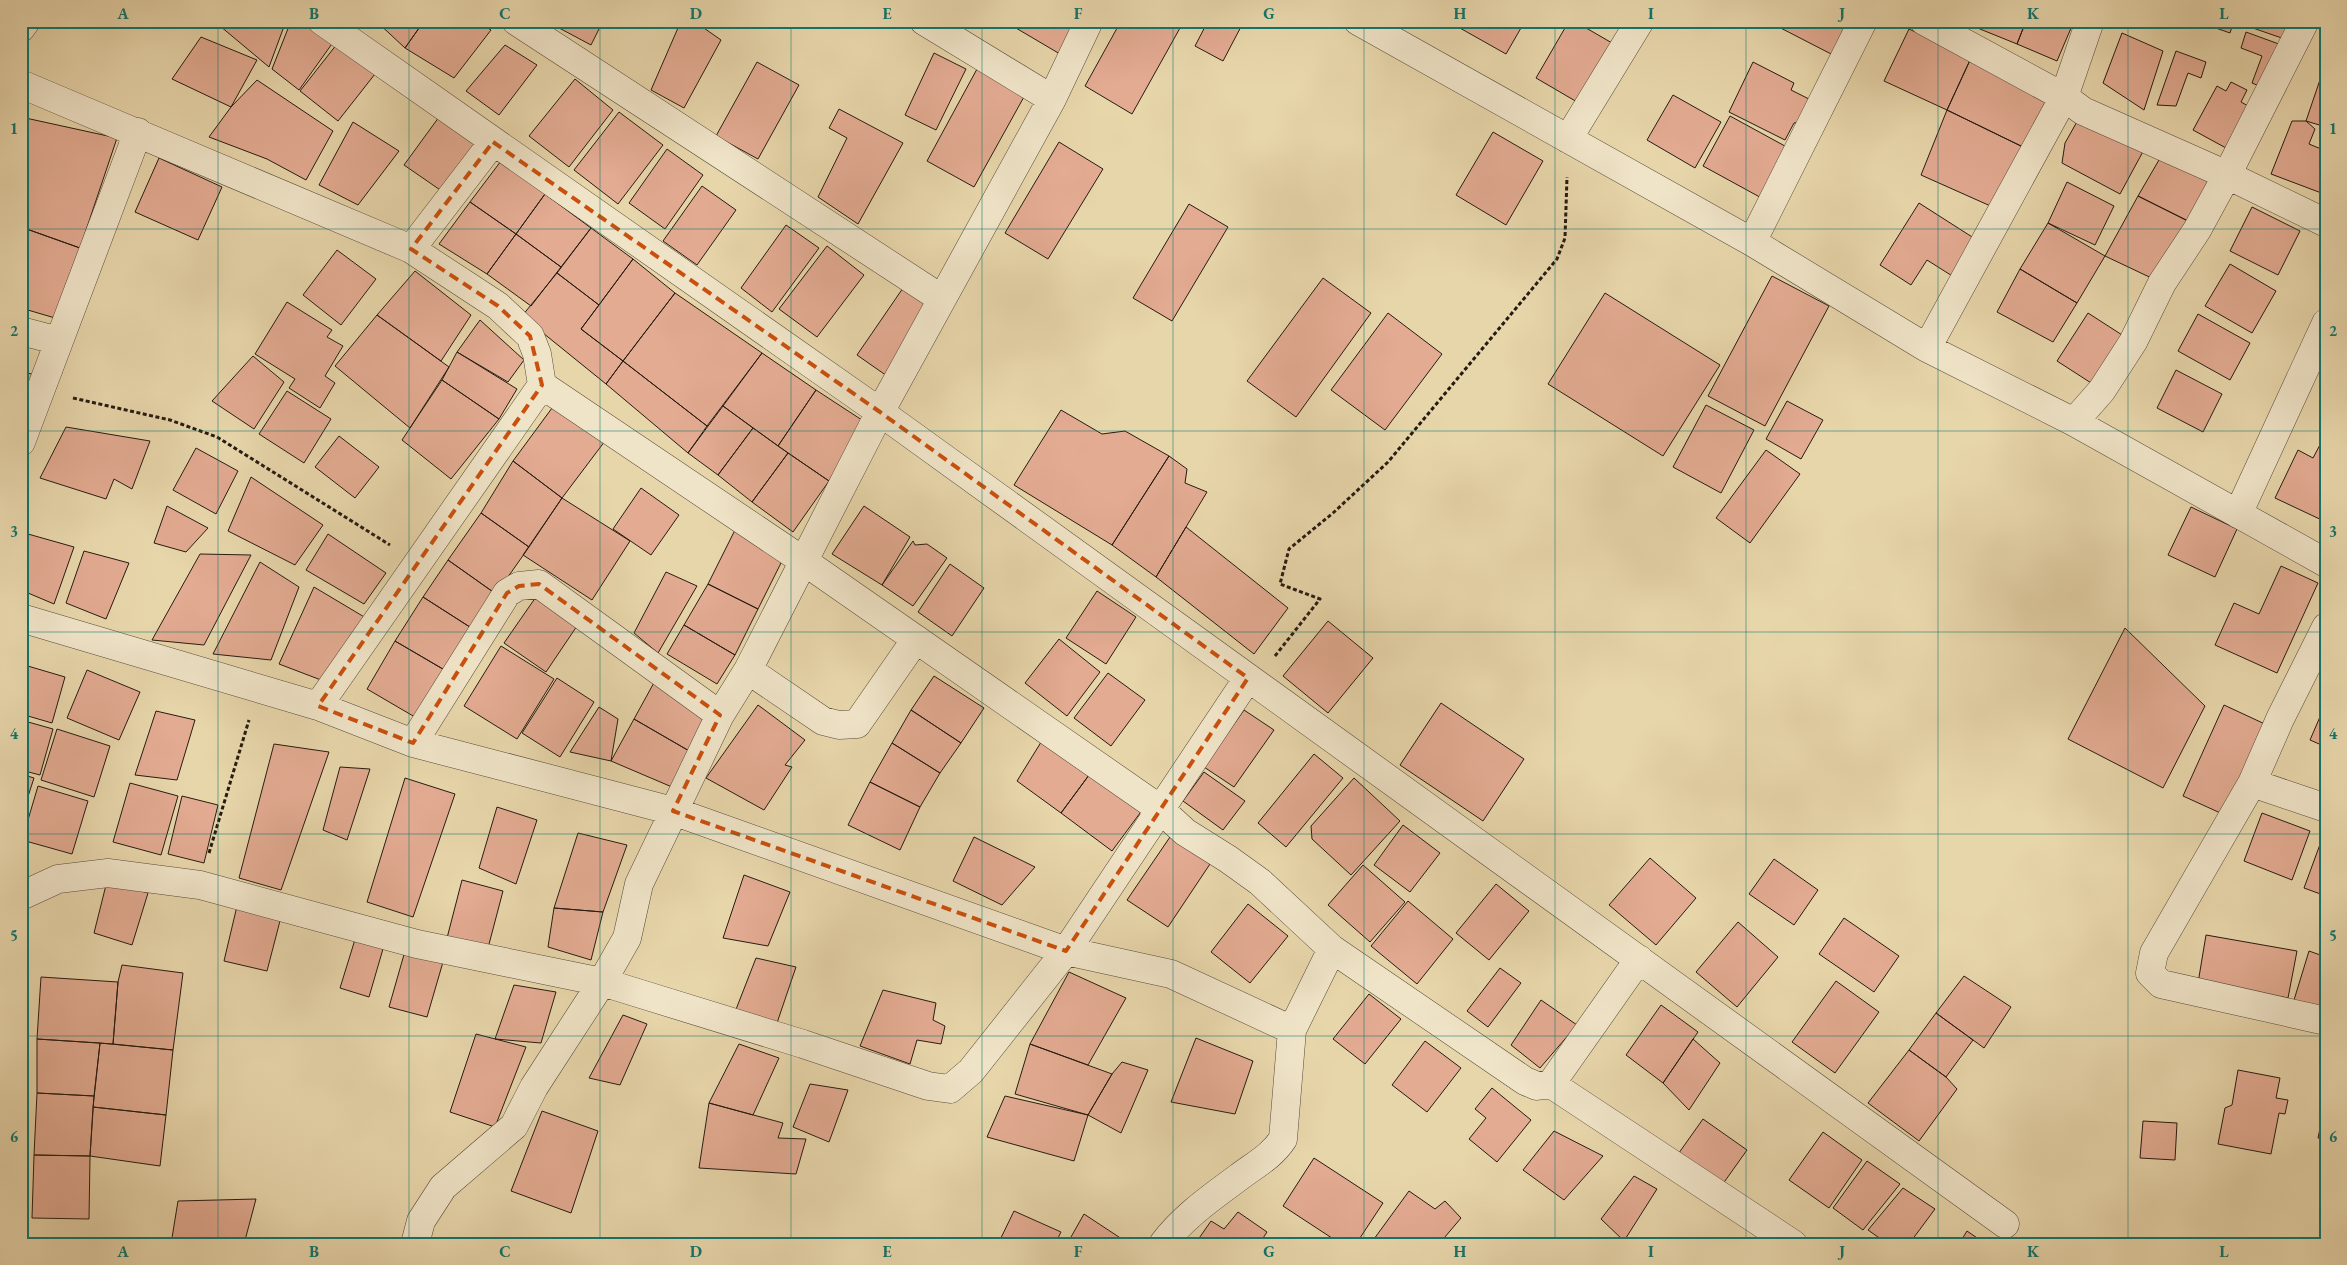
<svg xmlns="http://www.w3.org/2000/svg" width="2347" height="1265" viewBox="0 0 2347 1265" font-family="'EB Garamond',serif">
	<rect width="100%" height="100%" fill="#e8d6ab"/>
	<filter id="stains"><feTurbulence type="fractalNoise" baseFrequency=".004" numOctaves="4"/><feColorMatrix values="0 0 0 0 .2 0 0 0 0 .09 0 0 0 0 .02 0 0 0 .5 -.17"/></filter>
	<radialGradient id="worn" r=".72"><stop offset=".6" stop-color="#630" stop-opacity="0"/><stop offset="1" stop-color="#630" stop-opacity=".3"/></radialGradient>
	<path fill="#e3ab92" stroke="#261b11" d="M 214,21 L 286,21 L 269,67 Z
		M 291,21 L 304,21 L 334,41 L 299,90 L 272,69 Z
		M 376,21 L 424,21 L 405,48 Z
		M 424,21 L 476,21 L 491,30 L 454,78 L 405,48 Z
		M 546,21 L 603,21 L 591,45 Z
		M 681,21 L 694,21 L 721,40 L 684,108 L 651,90 Z
		M 1004,21 L 1080,21 L 1060,54 Z
		M 1121,21 L 1165,21 L 1180,28 L 1132,114 L 1085,86 Z
		M 1208,21 L 1244,21 L 1223,61 L 1195,46 Z
		M 1453,21 L 1525,21 L 1506,54 L 1451,23 Z
		M 1569,21 L 1574,21 L 1619,47 L 1584,106 L 1536,78 Z
		M 1767,21 L 1853,21 L 1835,56 Z
		M 1978,21 L 2026,21 L 2017,44 L 1975,27 Z
		M 2026,21 L 2074,21 L 2057,61 L 2017,44 Z
		M 2196,21 L 2234,21 L 2230,33 Z
		M 2252,21 L 2303,21 L 2296,43 L 2250,27 Z
		M 1909,29 L 1971,58 L 1947,110 L 1884,81 Z
		M 2246,32 L 2287,47 L 2271,91 L 2252,83 L 2262,56 L 2241,48 Z
		M 2122,33 L 2163,51 L 2144,110 L 2103,83 Z
		M 201,37 L 257,60 L 231,107 L 172,79 Z
		M 337,44 L 375,74 L 338,121 L 300,91 Z
		M 505,45 L 537,65 L 499,115 L 466,91 Z
		M 2176,51 L 2206,62 L 2201,78 L 2188,73 L 2176,106 L 2157,105 Z
		M 934,53 L 966,69 L 936,130 L 905,115 Z
		M 1971,58 L 2048,97 L 2023,147 L 1947,110 Z
		M 757,62 L 799,85 L 758,159 L 716,136 Z
		M 1753,62 L 1794,83 L 1791,90 L 1813,101 L 1803,122 L 1794,123 L 1785,140 L 1729,112 Z
		M 2325,65 L 2326,65 L 2326,127 L 2306,121 Z
		M 977,69 L 1025,95 L 974,187 L 927,161 Z
		M 575,79 L 613,110 L 569,167 L 529,136 Z
		M 257,80 L 333,131 L 306,180 L 267,159 L 209,137 L 231,107 Z
		M 2231,82 L 2247,90 L 2241,102 L 2259,112 L 2237,154 L 2193,130 L 2217,86 L 2226,91 Z
		M 1673,95 L 1721,122 L 1695,168 L 1647,140 Z
		M 839,109 L 903,143 L 858,224 L 818,197 L 847,138 L 829,128 Z
		M 1947,110 L 2023,147 L 1995,208 L 1921,175 Z
		M 2083,111 L 2146,146 L 2120,194 L 2062,163 L 2065,143 Z
		M 619,112 L 663,145 L 618,204 L 574,170 Z
		M 1730,116 L 1794,151 L 1767,201 L 1703,166 Z
		M 21,117 L 117,138 L 80,248 L 21,227 Z
		M 439,117 L 481,148 L 446,194 L 404,165 Z
		M 2292,121 L 2306,121 L 2315,129 L 2309,144 L 2326,151 L 2326,189 L 2324,194 L 2271,174 Z
		M 353,122 L 399,151 L 358,205 L 319,185 Z
		M 1493,132 L 1543,161 L 1506,225 L 1456,195 Z
		M 1059,142 L 1103,169 L 1048,259 L 1005,233 Z
		M 667,149 L 703,175 L 665,229 L 629,203 Z
		M 2163,153 L 2221,183 L 2192,223 L 2138,196 Z
		M 159,158 L 222,187 L 198,240 L 135,212 Z
		M 501,161 L 545,194 L 516,234 L 470,202 Z
		M 2067,182 L 2114,206 L 2095,245 L 2048,223 Z
		M 702,186 L 736,210 L 697,265 L 663,241 Z
		M 545,194 L 591,228 L 561,267 L 516,234 Z
		M 2138,196 L 2192,223 L 2162,283 L 2105,256 Z
		M 470,202 L 516,234 L 487,274 L 439,244 Z
		M 1919,203 L 1980,242 L 1957,279 L 1927,260 L 1911,285 L 1880,265 Z
		M 1189,204 L 1228,227 L 1172,321 L 1133,298 Z
		M 2252,207 L 2300,231 L 2278,275 L 2230,251 Z
		M 2048,223 L 2105,256 L 2077,303 L 2020,269 Z
		M 786,225 L 819,248 L 772,312 L 741,288 Z
		M 21,227 L 80,248 L 55,318 L 21,308 Z
		M 591,228 L 633,259 L 599,305 L 557,273 Z
		M 516,234 L 561,267 L 531,306 L 487,274 Z
		M 827,246 L 864,275 L 817,337 L 779,309 Z
		M 337,250 L 376,279 L 341,325 L 303,295 Z
		M 633,259 L 675,293 L 623,361 L 581,329 Z
		M 2230,264 L 2276,291 L 2252,333 L 2205,306 Z
		M 2020,269 L 2077,303 L 2053,342 L 1997,312 Z
		M 415,271 L 471,315 L 441,361 L 377,315 Z
		M 557,273 L 599,305 L 581,329 L 623,361 L 606,384 L 522,316 Z
		M 1772,276 L 1829,306 L 1765,426 L 1708,396 Z
		M 1323,278 L 1371,313 L 1296,417 L 1247,381 Z
		M 903,288 L 934,309 L 887,376 L 857,355 Z
		M 675,293 L 762,353 L 707,426 L 623,361 Z
		M 1605,293 L 1720,365 L 1663,456 L 1548,384 Z
		M 287,302 L 332,330 L 327,337 L 343,346 L 325,376 L 335,383 L 320,408 L 289,388 L 295,379 L 255,354 Z
		M 1388,313 L 1442,354 L 1385,430 L 1331,390 Z
		M 2088,313 L 2133,342 L 2102,390 L 2057,361 Z
		M 2198,314 L 2250,343 L 2230,380 L 2178,351 Z
		M 377,315 L 449,367 L 410,428 L 335,366 Z
		M 480,320 L 524,360 L 508,382 L 457,352 Z
		M 457,352 L 517,389 L 499,419 L 442,380 Z
		M 762,353 L 816,390 L 778,446 L 723,406 Z
		M 253,356 L 284,382 L 254,429 L 212,401 Z
		M 623,361 L 707,426 L 688,453 L 606,384 Z
		M 2176,370 L 2222,394 L 2203,432 L 2157,408 Z
		M 21,371 L 35,375 L 21,416 Z
		M 442,380 L 499,419 L 451,479 L 402,440 Z
		M 816,390 L 865,422 L 829,481 L 778,446 Z
		M 287,391 L 331,419 L 304,463 L 259,434 Z
		M 1787,401 L 1823,420 L 1801,459 L 1766,439 Z
		M 555,404 L 605,441 L 562,498 L 513,461 Z
		M 1706,405 L 1754,430 L 1721,493 L 1673,467 Z
		M 723,406 L 753,428 L 718,475 L 688,453 Z
		M 1061,410 L 1102,434 L 1125,431 L 1169,456 L 1112,545 L 1014,485 Z
		M 66,427 L 150,441 L 132,489 L 114,479 L 106,499 L 40,478 Z
		M 753,428 L 788,453 L 752,502 L 718,475 Z
		M 339,436 L 379,467 L 355,498 L 315,467 Z
		M 2322,441 L 2326,442 L 2326,522 L 2275,498 L 2298,450 L 2313,458 Z
		M 196,448 L 238,471 L 216,514 L 173,490 Z
		M 1766,450 L 1800,474 L 1750,543 L 1716,518 Z
		M 788,453 L 829,481 L 793,532 L 752,502 Z
		M 1169,456 L 1187,469 L 1185,483 L 1207,492 L 1156,577 L 1112,545 Z
		M 513,461 L 562,498 L 529,547 L 481,513 Z
		M 251,477 L 323,525 L 295,565 L 228,531 Z
		M 641,488 L 679,515 L 651,555 L 613,529 Z
		M 562,498 L 630,541 L 592,600 L 523,555 Z
		M 167,506 L 208,528 L 186,552 L 154,543 Z
		M 864,506 L 910,537 L 882,585 L 832,554 Z
		M 2191,507 L 2237,529 L 2215,577 L 2168,555 Z
		M 481,513 L 529,547 L 496,594 L 448,560 Z
		M 1186,527 L 1288,608 L 1254,654 L 1156,577 Z
		M 735,530 L 785,555 L 758,609 L 708,584 Z
		M 28,534 L 74,547 L 54,604 L 21,590 L 21,551 Z
		M 328,534 L 386,573 L 364,604 L 306,570 Z
		M 913,541 L 915,545 L 927,544 L 947,558 L 913,606 L 882,585 Z
		M 84,551 L 129,563 L 106,619 L 66,603 Z
		M 200,554 L 251,555 L 204,645 L 152,640 Z
		M 448,560 L 496,594 L 473,629 L 423,597 Z
		M 260,562 L 299,587 L 271,660 L 213,654 Z
		M 950,564 L 984,588 L 952,636 L 918,612 Z
		M 2281,566 L 2318,583 L 2277,673 L 2215,645 L 2234,603 L 2259,614 Z
		M 666,572 L 697,586 L 658,653 L 634,633 Z
		M 708,584 L 758,609 L 735,655 L 684,625 Z
		M 314,587 L 366,618 L 321,680 L 279,664 Z
		M 1097,591 L 1136,617 L 1106,664 L 1066,638 Z
		M 538,594 L 579,623 L 546,672 L 504,643 Z
		M 423,597 L 473,629 L 448,672 L 395,641 Z
		M 1328,621 L 1373,658 L 1328,713 L 1283,676 Z
		M 684,625 L 735,655 L 717,684 L 667,654 Z
		M 2125,628 L 2205,706 L 2163,788 L 2068,739 Z
		M 1059,639 L 1100,672 L 1067,716 L 1025,683 Z
		M 395,641 L 448,672 L 420,720 L 367,689 Z
		M 501,646 L 554,679 L 517,739 L 464,706 Z
		M 21,664 L 65,677 L 52,723 L 21,714 Z
		M 87,670 L 140,692 L 119,740 L 67,718 Z
		M 1108,673 L 1145,700 L 1111,746 L 1074,718 Z
		M 934,676 L 984,708 L 961,743 L 911,710 Z
		M 557,678 L 594,702 L 560,757 L 522,733 Z
		M 656,679 L 713,712 L 691,752 L 634,719 Z
		M 1441,703 L 1524,759 L 1483,821 L 1400,765 Z
		M 2326,703 L 2326,747 L 2310,740 Z
		M 758,705 L 805,740 L 785,765 L 792,767 L 764,810 L 706,778 Z
		M 2224,705 L 2267,725 L 2227,816 L 2183,796 Z
		M 599,707 L 618,719 L 611,761 L 570,752 Z
		M 911,710 L 961,743 L 940,773 L 892,743 Z
		M 1244,710 L 1274,730 L 1234,787 L 1204,767 Z
		M 156,711 L 195,720 L 177,780 L 135,775 Z
		M 634,719 L 691,752 L 672,787 L 611,761 Z
		M 21,720 L 53,729 L 40,775 L 21,770 Z
		M 57,729 L 110,746 L 94,797 L 41,780 Z
		M 1043,739 L 1092,771 L 1061,813 L 1017,781 Z
		M 892,743 L 940,773 L 920,807 L 870,782 Z
		M 274,744 L 329,752 L 281,890 L 239,878 Z
		M 1314,754 L 1343,778 L 1286,847 L 1258,823 Z
		M 340,767 L 370,769 L 347,840 L 323,830 Z
		M 1092,771 L 1143,809 L 1112,851 L 1061,813 Z
		M 1204,772 L 1245,801 L 1223,830 L 1183,801 Z
		M 21,774 L 34,778 L 21,818 Z
		M 405,778 L 455,794 L 413,917 L 367,902 Z
		M 1354,778 L 1400,821 L 1351,875 L 1312,839 L 1311,826 Z
		M 870,782 L 920,807 L 900,850 L 848,825 Z
		M 130,783 L 178,796 L 161,855 L 113,842 Z
		M 38,786 L 88,801 L 72,854 L 22,840 Z
		M 182,796 L 218,805 L 204,863 L 168,854 Z
		M 497,807 L 537,820 L 516,884 L 479,868 Z
		M 2262,813 L 2310,831 L 2292,880 L 2244,861 Z
		M 1403,825 L 1440,853 L 1410,892 L 1374,865 Z
		M 2326,828 L 2326,896 L 2304,888 Z
		M 578,833 L 627,845 L 603,912 L 554,908 Z
		M 974,837 L 1035,867 L 1002,905 L 953,881 Z
		M 1170,837 L 1210,864 L 1168,927 L 1127,900 Z
		M 1650,858 L 1696,898 L 1656,945 L 1609,905 Z
		M 1774,859 L 1818,890 L 1794,925 L 1749,894 Z
		M 1363,865 L 1405,902 L 1370,942 L 1328,905 Z
		M 744,875 L 790,892 L 768,946 L 723,938 Z
		M 462,880 L 503,891 L 488,948 L 447,938 Z
		M 107,881 L 148,893 L 132,945 L 94,933 Z
		M 1496,884 L 1529,911 L 1489,960 L 1456,933 Z
		M 1408,901 L 1453,939 L 1417,984 L 1371,946 Z
		M 1248,904 L 1288,936 L 1250,983 L 1211,952 Z
		M 237,906 L 281,917 L 267,971 L 224,961 Z
		M 554,908 L 603,912 L 591,960 L 548,947 Z
		M 1844,918 L 1899,956 L 1874,992 L 1819,954 Z
		M 1738,922 L 1778,957 L 1737,1007 L 1696,972 Z
		M 357,933 L 385,942 L 369,997 L 340,988 Z
		M 2206,935 L 2297,951 L 2288,998 L 2198,983 Z
		M 405,951 L 443,962 L 427,1017 L 389,1007 Z
		M 2309,951 L 2326,957 L 2326,1010 L 2294,1000 Z
		M 756,958 L 796,967 L 777,1023 L 735,1012 Z
		M 122,965 L 183,973 L 173,1050 L 113,1044 L 118,982 Z
		M 1500,968 L 1521,983 L 1488,1027 L 1467,1011 Z
		M 1069,972 L 1126,998 L 1088,1065 L 1030,1044 Z
		M 1964,976 L 2011,1007 L 1984,1048 L 1936,1013 Z
		M 41,977 L 118,982 L 113,1044 L 37,1039 Z
		M 1836,981 L 1879,1012 L 1835,1073 L 1792,1042 Z
		M 514,985 L 556,992 L 541,1043 L 495,1039 Z
		M 883,990 L 936,1003 L 933,1020 L 945,1026 L 941,1044 L 917,1040 L 910,1064 L 860,1046 Z
		M 1369,994 L 1401,1019 L 1365,1064 L 1333,1039 Z
		M 1541,1000 L 1577,1025 L 1540,1068 L 1511,1045 Z
		M 1661,1005 L 1698,1032 L 1663,1083 L 1626,1055 Z
		M 1936,1013 L 1973,1040 L 1946,1077 L 1909,1050 Z
		M 623,1015 L 647,1024 L 620,1085 L 589,1078 Z
		M 476,1034 L 526,1047 L 495,1127 L 450,1112 Z
		M 1196,1038 L 1253,1061 L 1235,1114 L 1171,1102 Z
		M 37,1039 L 100,1043 L 94,1096 L 37,1093 Z
		M 1693,1039 L 1720,1063 L 1689,1110 L 1663,1083 Z
		M 1425,1041 L 1461,1068 L 1427,1112 L 1392,1085 Z
		M 100,1043 L 173,1050 L 166,1115 L 93,1107 Z
		M 739,1044 L 779,1058 L 753,1115 L 709,1103 Z
		M 1030,1044 L 1112,1074 L 1088,1115 L 1015,1094 Z
		M 1909,1050 L 1946,1077 L 1957,1089 L 1919,1141 L 1868,1103 Z
		M 1122,1062 L 1148,1070 L 1121,1133 L 1088,1115 L 1112,1074 Z
		M 2238,1070 L 2280,1078 L 2276,1098 L 2288,1100 L 2285,1114 L 2279,1113 L 2271,1154 L 2218,1144 L 2225,1108 L 2232,1105 Z
		M 810,1084 L 848,1090 L 829,1142 L 793,1127 Z
		M 1492,1088 L 1531,1120 L 1497,1162 L 1469,1139 L 1486,1118 L 1475,1109 Z
		M 37,1093 L 94,1096 L 90,1156 L 34,1155 Z
		M 1005,1096 L 1088,1115 L 1074,1161 L 987,1137 Z
		M 2326,1100 L 2326,1140 L 2318,1138 Z
		M 709,1103 L 783,1123 L 778,1138 L 806,1139 L 796,1174 L 699,1168 Z
		M 93,1107 L 166,1115 L 160,1166 L 90,1156 Z
		M 542,1111 L 598,1131 L 571,1213 L 511,1191 Z
		M 1703,1119 L 1747,1150 L 1720,1188 L 1676,1157 Z
		M 2143,1121 L 2177,1123 L 2175,1160 L 2140,1158 Z
		M 1554,1131 L 1603,1156 L 1564,1200 L 1523,1170 Z
		M 1823,1132 L 1862,1160 L 1829,1208 L 1789,1180 Z
		M 34,1155 L 90,1156 L 89,1219 L 32,1218 Z
		M 1314,1158 L 1383,1203 L 1356,1244 L 1341,1244 L 1283,1206 Z
		M 1867,1161 L 1900,1184 L 1863,1230 L 1833,1208 Z
		M 1634,1176 L 1657,1189 L 1624,1241 L 1601,1219 Z
		M 1903,1188 L 1935,1209 L 1909,1244 L 1888,1244 L 1868,1230 Z
		M 1409,1191 L 1435,1209 L 1445,1201 L 1461,1218 L 1439,1244 L 1380,1244 L 1374,1239 Z
		M 256,1199 L 244,1244 L 171,1244 L 178,1201 Z
		M 1014,1211 L 1061,1232 L 1055,1244 L 998,1244 Z
		M 1238,1212 L 1267,1232 L 1259,1244 L 1195,1244 L 1211,1221 L 1224,1229 Z
		M 1084,1214 L 1128,1243 L 1127,1244 L 1067,1244 Z
		M 1967,1231 L 1986,1244 L 1959,1244 Z"/>
	<g fill="none" stroke-linecap="round" stroke-linejoin="round">
		<defs>
			<path id="street" d="M 322,21 L 880,412 L 2005,1224
				M 516,21 L 942,299
				M 924,21 L 1052,99
				M 1358,21 L 1752,242 L 1927,348 L 2074,422 L 2326,563
				M 1924,21 L 2064,97 L 2083,111 L 2227,175 L 2326,223
				M 21,28 L 26,21
				M 21,84 L 411,249 L 498,306 L 530,336 L 537,354 L 542,385 L 805,562 L 1160,809 L 1185,832 L 1228,859 L 1260,882 L 1332,949 L 1292,1030 L 1283,1139 C 1272,1156 1255,1165 1239,1177 C 1212,1197 1183,1217 1163,1244
				M 1568,139 L 1640,21
				M 1752,242 L 1863,21
				M 411,249 L 493,142
				M 21,331 L 59,341
				M 1927,348 L 2064,97 L 2090,21
				M 2074,422 L 2102,390 L 2133,342 L 2162,283 L 2197,230 L 2227,175 L 2305,21
				M 21,442 L 138,132
				M 2238,514 L 2326,323
				M 21,618 L 318,706 L 413,743 L 673,811 L 1066,951 L 1248,678
				M 2326,627 L 2280,719 L 2252,783 L 2154,953 L 2150,973 L 2161,984 L 2326,1021
				M 748,670 L 823,721 L 839,725 L 857,724 L 916,639
				M 318,706 L 542,385
				M 413,743 L 507,593 L 519,586 L 539,584 L 720,715
				M 2252,783 L 2326,808
				M 21,896 L 58,879 L 108,873 L 200,885 L 417,944 L 602,982 L 803,1044 L 928,1086 L 950,1089 L 971,1071 L 1066,951 L 1171,974 L 1292,1030
				M 1332,949 L 1525,1081 L 1537,1086 L 1551,1084 L 1639,959
				M 1551,1084 L 1793,1244
				M 415,1244 L 421,1221 L 443,1187 L 514,1126 L 534,1087 L 602,982 L 627,938 L 639,884 L 720,715 L 748,670 L 880,412 L 1052,99 L 1089,21"/>
		</defs>
		<use href="#street" stroke="#564a38" stroke-width="29"/>
		<path stroke="#261b11" stroke-width="3" stroke-dasharray="4 2.5" stroke-linecap="butt" d="M 73,398 L 170,420 L 217,437 L 390,545
			M 1275,656 L 1320,599 L 1280,584 L 1289,549 L 1333,513 L 1388,462 L 1557,259 L 1565,238 L 1567,177
			M 209,853 L 249,720"/>
		<use href="#street" stroke="#f0e4c8" stroke-width="28"/>
	</g>
	<path fill="none" stroke="#cb500d" stroke-width="4" stroke-dasharray="10 6" stroke-linejoin="round" d="M 493,142 L 880,412 L 1248,678 L 1066,951 L 673,811 L 720,715 L 539,584 L 519,586 L 507,593 L 413,743 L 318,706 L 542,385 L 530,336 L 498,306 L 411,249 Z"/>
	<path fill="none" stroke="#0f766e" stroke-width="1" stroke-opacity="0.55" d="M 218,21 L 218,1244M 409,21 L 409,1244M 600,21 L 600,1244M 791,21 L 791,1244M 982,21 L 982,1244M 1173,21 L 1173,1244M 1364,21 L 1364,1244M 1555,21 L 1555,1244M 1746,21 L 1746,1244M 1938,21 L 1938,1244M 2128,21 L 2128,1244M 21,229 L 2326,229M 21,431 L 2326,431M 21,632 L 2326,632M 21,834 L 2326,834M 21,1036 L 2326,1036"/>
	<rect width="2347" height="1265" fill="none" stroke="#e8d6ab" stroke-width="55"/>
	<rect x="28" y="28" width="2292" height="1210" fill="none" stroke="#0f766e" stroke-width="2"/>
	<g font-size="16" text-anchor="middle" font-weight="bold" fill="#0f766e">
		<text x="123" y="19">A</text>
		<text x="314" y="19">B</text>
		<text x="505" y="19">C</text>
		<text x="696" y="19">D</text>
		<text x="887" y="19">E</text>
		<text x="1078" y="19">F</text>
		<text x="1269" y="19">G</text>
		<text x="1460" y="19">H</text>
		<text x="1651" y="19">I</text>
		<text x="1842" y="19">J</text>
		<text x="2033" y="19">K</text>
		<text x="2224" y="19">L</text>
		<text x="14" y="134">1</text>
		<text x="2333" y="134">1</text>
		<text x="14" y="336">2</text>
		<text x="2333" y="336">2</text>
		<text x="14" y="537">3</text>
		<text x="2333" y="537">3</text>
		<text x="14" y="739">4</text>
		<text x="2333" y="739">4</text>
		<text x="14" y="941">5</text>
		<text x="2333" y="941">5</text>
		<text x="14" y="1142">6</text>
		<text x="2333" y="1142">6</text>
		<text x="123" y="1257">A</text>
		<text x="314" y="1257">B</text>
		<text x="505" y="1257">C</text>
		<text x="696" y="1257">D</text>
		<text x="887" y="1257">E</text>
		<text x="1078" y="1257">F</text>
		<text x="1269" y="1257">G</text>
		<text x="1460" y="1257">H</text>
		<text x="1651" y="1257">I</text>
		<text x="1842" y="1257">J</text>
		<text x="2033" y="1257">K</text>
		<text x="2224" y="1257">L</text>
	</g>
	<rect width="100%" height="100%" filter="url(#stains)"/>
	<rect width="100%" height="100%" fill="url(#worn)"/>
</svg>
